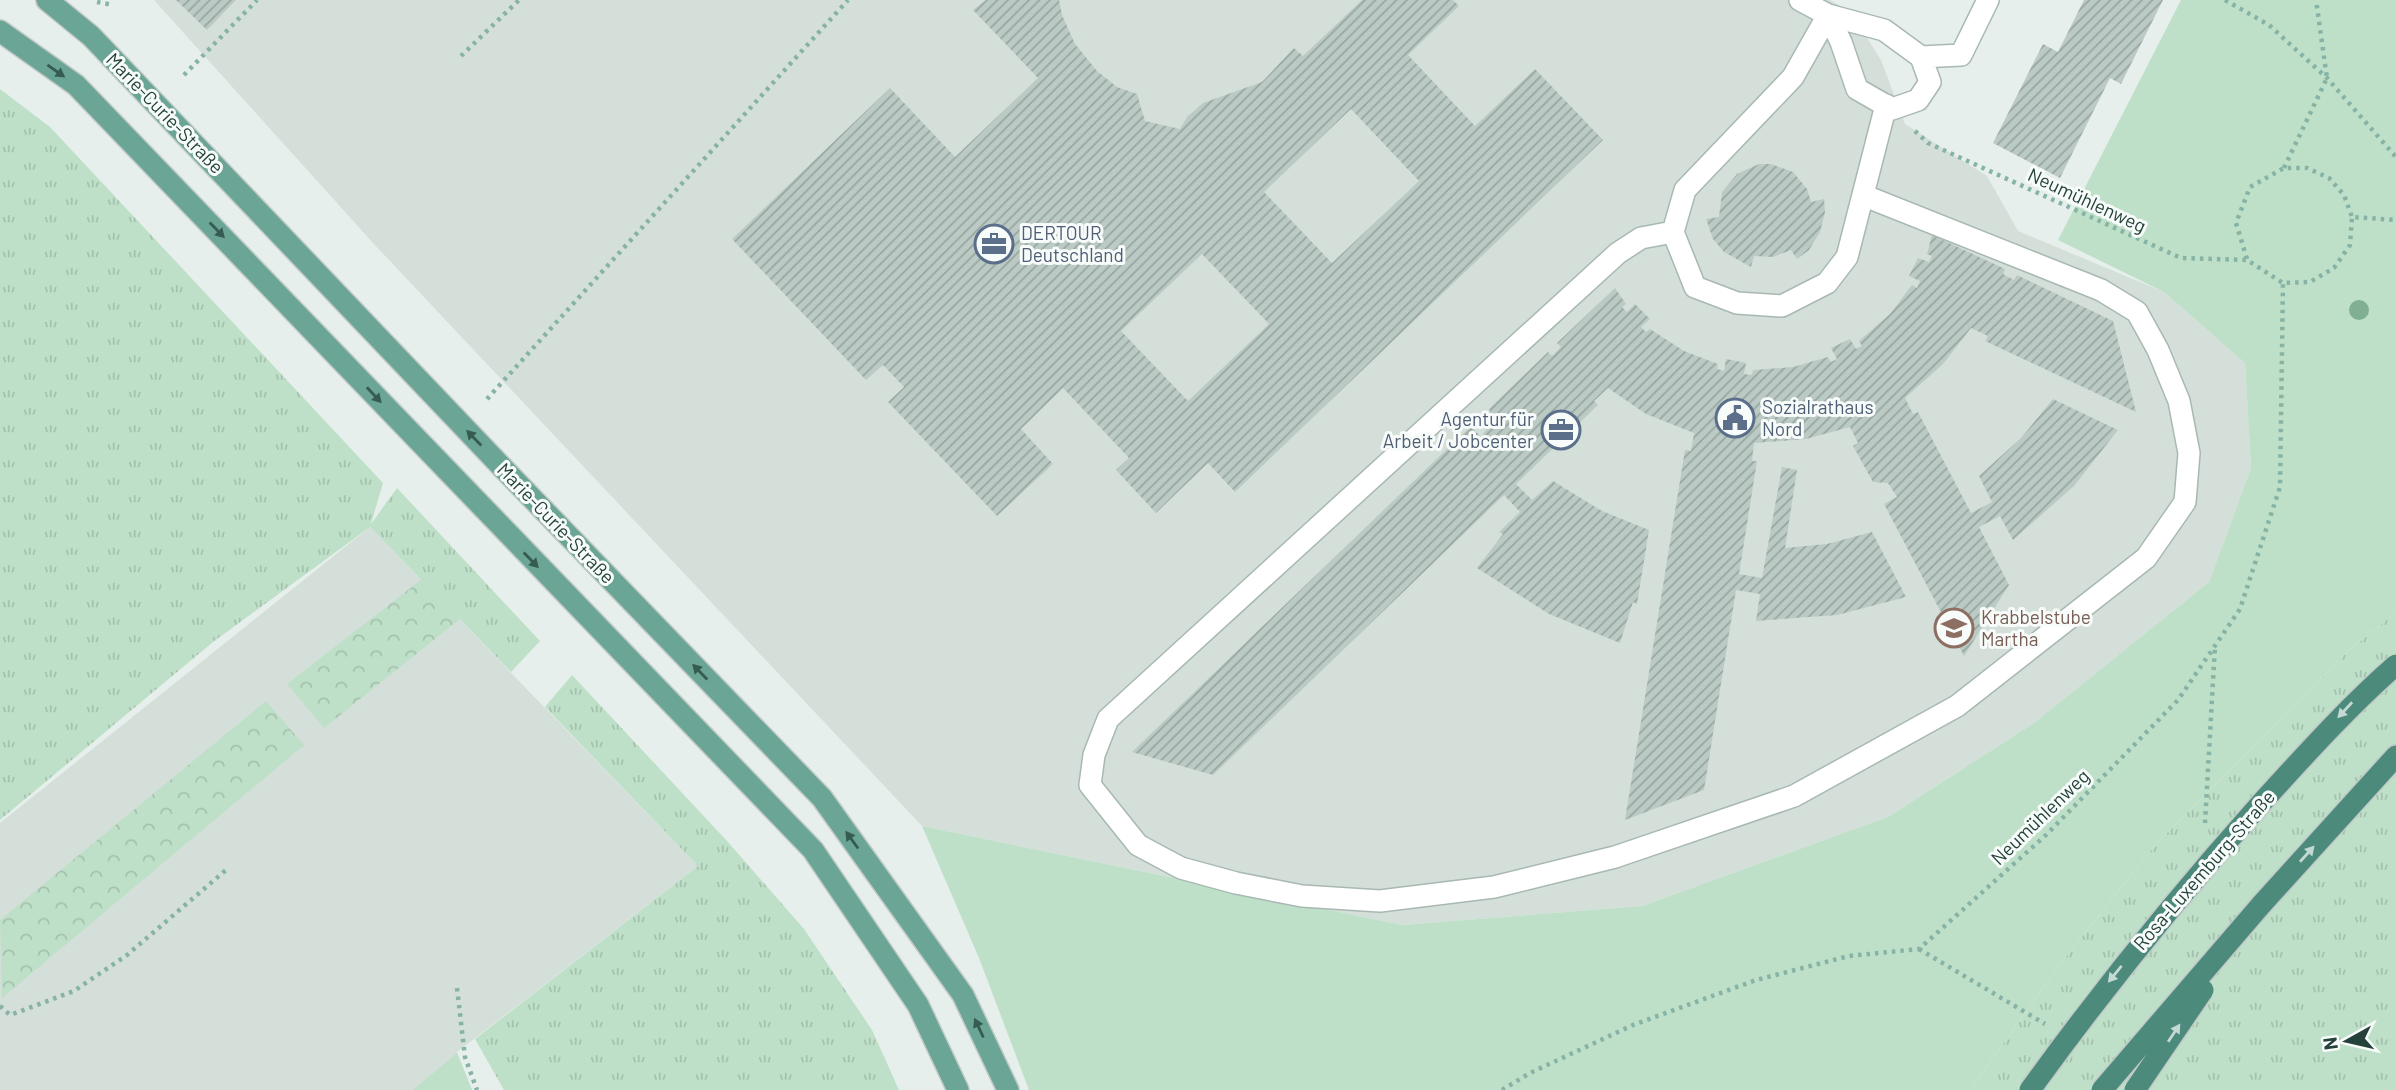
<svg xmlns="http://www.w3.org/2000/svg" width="2396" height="1090" viewBox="0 0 2396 1090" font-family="Barlow,sans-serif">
	<defs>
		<pattern id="grass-tufts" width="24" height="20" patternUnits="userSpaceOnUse" patternTransform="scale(1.75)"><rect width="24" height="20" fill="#bfe0c8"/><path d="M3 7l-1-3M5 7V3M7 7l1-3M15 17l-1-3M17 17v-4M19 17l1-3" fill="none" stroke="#a4c1ad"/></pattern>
		<pattern id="forest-crowns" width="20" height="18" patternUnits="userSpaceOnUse" patternTransform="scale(1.75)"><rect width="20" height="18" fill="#bfe0c8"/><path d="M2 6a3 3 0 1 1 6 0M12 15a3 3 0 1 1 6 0" fill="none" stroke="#a4c1ad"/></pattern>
		<pattern id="building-hatch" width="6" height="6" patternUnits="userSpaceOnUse" patternTransform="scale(1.75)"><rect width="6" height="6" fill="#bbcac4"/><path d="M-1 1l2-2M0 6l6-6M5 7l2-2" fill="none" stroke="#98a6a0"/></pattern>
	</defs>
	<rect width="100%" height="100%" fill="#e6efeb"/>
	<path fill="#d4dfda" d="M 154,0 L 1830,0 L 1851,12 L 1881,60 L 1905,124 L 1987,176 L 2018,231 L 2164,292 L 2245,363 L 2251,468 L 2209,582 L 2034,723 L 1888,817 L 1642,906 L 1402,925 L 922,826 L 374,244 Z
		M 370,527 L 698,866 L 457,1052 L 472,1090 L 0,1090 L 0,823 Z"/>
	<path fill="url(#grass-tufts)" d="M 0,89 L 50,127 L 383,483 L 371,524 L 397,488 L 540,641 L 511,672 L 370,527 L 213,642 L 0,820 Z
		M 2396,612 L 2396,1090 L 1970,1090 L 2063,960 L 2155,845 L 2347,652 Z
		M 572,675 L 727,841 L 804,929 L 872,1030 L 899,1090 L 504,1090 L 475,1039 L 698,866 L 545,707 Z"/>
	<path fill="url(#forest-crowns)" d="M 422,579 L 460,619 L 324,728 L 287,684 Z
		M 266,701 L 304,745 L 2,998 L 0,920 Z"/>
	<path fill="#bfe0c8" d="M 2181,0 L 2396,0 L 2396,612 L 2347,652 L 2155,845 L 2063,960 L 1970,1090 L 1029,1090 L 979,958 L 922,826 L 1402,925 L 1642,906 L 1888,817 L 2034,723 L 2209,582 L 2251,468 L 2245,363 L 2164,292 L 2058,240 Z
		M 457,1053 L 472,1090 L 413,1090 Z"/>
	<path fill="url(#building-hatch)" fill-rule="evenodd" d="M 176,0 L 236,0 L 207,30 Z
		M 986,0 L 1059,0 L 1062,15 L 1075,44 L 1097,71 L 1117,87 L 1137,94 L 1145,121 L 1180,129 L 1187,117 L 1203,103 L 1262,82 L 1294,48 L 1303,56 L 1362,0 L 1453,0 L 1459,6 L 1408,55 L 1475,126 L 1535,69 L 1603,140 L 1235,492 L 1208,463 L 1156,513 L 1116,470 L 1129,458 L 1063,388 L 1021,429 L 1053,464 L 997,516 L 888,402 L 904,387 L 883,365 L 866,380 L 732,239 L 890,88 L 955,157 L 1038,78 L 973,10 ZM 1351,109 L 1419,181 L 1332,263 L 1264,192 ZM 1202,254 L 1269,324 L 1188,401 L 1121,331 Z
		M 2084,0 L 2163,0 L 2121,84 L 2110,78 L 2060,178 L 1993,143 L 2043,44 L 2058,52 Z
		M 1759,164 L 1771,164 L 1793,172 L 1807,189 L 1811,202 L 1824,199 L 1825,212 L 1820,232 L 1809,250 L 1797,259 L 1791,250 L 1773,257 L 1754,256 L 1751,267 L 1724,252 L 1713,239 L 1706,219 L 1719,217 L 1722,192 L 1737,174 Z
		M 1932,235 L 2005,269 L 2003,274 L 2014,280 L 2017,275 L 2113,321 L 2136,412 L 1985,341 L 1988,336 L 1971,328 L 1943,364 L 1905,398 L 1913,414 L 1918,412 L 1971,513 L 1992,502 L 1979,476 L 2021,438 L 2053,399 L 2118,430 L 2074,486 L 2013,540 L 2000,516 L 1979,527 L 2009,585 L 1964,656 L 1884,504 L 1897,497 L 1888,483 L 1873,482 L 1853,446 L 1858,443 L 1850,427 L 1806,439 L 1754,443 L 1752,461 L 1757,461 L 1739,574 L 1762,578 L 1782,467 L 1797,470 L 1785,548 L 1827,544 L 1872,532 L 1906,597 L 1837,615 L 1756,621 L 1760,594 L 1736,590 L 1704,790 L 1625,820 L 1685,450 L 1691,451 L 1694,433 L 1646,414 L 1608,388 L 1594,401 L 1598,405 L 1516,484 L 1532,500 L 1553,481 L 1602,511 L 1649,530 L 1637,604 L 1633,602 L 1620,643 L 1549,614 L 1477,568 L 1503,534 L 1499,532 L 1520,512 L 1504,495 L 1213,775 L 1132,752 L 1471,426 L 1481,437 L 1493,420 L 1489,409 L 1548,352 L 1552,356 L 1561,347 L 1557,343 L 1615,288 L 1626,304 L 1622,307 L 1627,312 L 1635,304 L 1650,319 L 1641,327 L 1646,332 L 1650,329 L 1684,351 L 1718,364 L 1717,369 L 1724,371 L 1726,359 L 1746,363 L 1744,374 L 1752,375 L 1753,370 L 1793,367 L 1828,357 L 1831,362 L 1837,359 L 1831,348 L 1850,339 L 1856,349 L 1862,346 L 1859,341 L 1890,314 L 1912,285 L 1917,288 L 1920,281 L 1909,276 L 1918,258 L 1929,262 L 1932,256 L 1927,254 Z"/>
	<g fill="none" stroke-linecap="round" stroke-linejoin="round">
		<defs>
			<path id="service" d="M 1828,15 L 1793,77 L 1685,190 L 1673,232 L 1695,287 L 1737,303 L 1782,306 L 1827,283 L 1847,257 L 1886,105
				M 1673,232 L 1641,238 L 1618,253 L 1108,719 L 1094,755 L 1090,785 L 1138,845 L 1181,868 L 1236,883 L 1302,896 L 1380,901 L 1494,887 L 1615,857 L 1794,796 L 1957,706 L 2146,558 L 2185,502 L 2189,453 L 2179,401 L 2158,350 L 2137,312 L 2101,290 L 1865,196"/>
			<path id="minor" d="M 1800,0 L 1828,15 L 1884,30 L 1921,57 L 1930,82 L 1918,100 L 1892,109 L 1857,89 L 1841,42 L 1828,15
				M 1921,57 L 1961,55 L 1988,0"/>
			<path id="primary" d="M 47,0 L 91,36 L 500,465 L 822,798 L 963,995 L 1008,1090
				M 0,31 L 76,85 L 813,850 L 918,1005 L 958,1090"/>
			<path id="trunk" d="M 2261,905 L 2396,756"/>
		</defs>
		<use href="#service" stroke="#a8b8b2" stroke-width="24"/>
		<use href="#minor" stroke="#a8b8b2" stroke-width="24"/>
		<use href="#primary" stroke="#c2cac8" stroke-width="24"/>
		<use href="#trunk" stroke="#c2cac8" stroke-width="24"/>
		<path stroke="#86b3a5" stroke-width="4.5" stroke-dasharray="3.5 5" stroke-linecap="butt" d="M 2225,0 L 2269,25 L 2327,78 L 2396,157
			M 97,2 L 113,5
			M 461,56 L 519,0
			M 184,75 L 257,0
			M 1915,131 L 1928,143 L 2181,258 L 2247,260 L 2283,283 L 2310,282 L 2334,268 L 2350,245 L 2352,217 L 2396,220
			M 2284,168 L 2327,78 L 2316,0
			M 2247,259 L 2236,223 L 2250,187 L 2284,168 L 2307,168 L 2329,178 L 2344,195 L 2352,217
			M 487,399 L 848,0
			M 2205,823 L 2215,646
			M 1919,949 L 2045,1024
			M 457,988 L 465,1057 L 477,1090
			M 0,1006 L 10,1015 L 74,991 L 127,955 L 226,870
			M 1502,1090 L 1530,1073 L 1633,1025 L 1756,980 L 1849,956 L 1919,949 L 2046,835 L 2178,700 L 2240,609 L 2280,487 L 2283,283"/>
		<use href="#service" stroke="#fff" stroke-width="21"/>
		<use href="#minor" stroke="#fff" stroke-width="21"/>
		<use href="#primary" stroke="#6aa596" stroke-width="21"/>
		<use href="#trunk" stroke="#4c8a7c" stroke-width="21"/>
		<defs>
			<path id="trunk-bridge" d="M 2030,1090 C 2103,989 2180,894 2263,801 C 2306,754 2348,707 2396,665
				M 2102,1090 L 2261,905
				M 2135,1090 L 2203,990"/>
		</defs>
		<use href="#trunk-bridge" stroke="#c2cac8" stroke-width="24" stroke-linecap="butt"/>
		<use href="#trunk-bridge" stroke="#4c8a7c" stroke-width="21"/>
	</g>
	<circle fill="#80af93" cx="2359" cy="310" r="10"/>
	<defs><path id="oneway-solid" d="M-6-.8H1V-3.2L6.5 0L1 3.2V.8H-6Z" transform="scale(1.75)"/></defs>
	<g fill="#365b51">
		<use href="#oneway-solid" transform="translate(56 71) rotate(35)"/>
		<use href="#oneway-solid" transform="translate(217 230) rotate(46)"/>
		<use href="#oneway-solid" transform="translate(374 395) rotate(47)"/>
		<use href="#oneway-solid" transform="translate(474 438) rotate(-134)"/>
		<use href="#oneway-solid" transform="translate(531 560) rotate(46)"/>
		<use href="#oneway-solid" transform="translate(700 672) rotate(-134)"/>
		<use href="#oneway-solid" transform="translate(852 840) rotate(-126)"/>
		<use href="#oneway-solid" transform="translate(979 1028) rotate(-115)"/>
	</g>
	<g fill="#c4d9d4">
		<use href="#oneway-solid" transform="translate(2345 710) rotate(133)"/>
		<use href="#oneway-solid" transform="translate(2307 854) rotate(-48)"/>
		<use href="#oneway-solid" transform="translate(2115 974) rotate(129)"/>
		<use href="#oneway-solid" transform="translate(2174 1033) rotate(-56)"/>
	</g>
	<defs>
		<symbol id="office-ring" viewBox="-11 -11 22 22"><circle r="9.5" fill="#f7fbf9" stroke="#5c6f8a" stroke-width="1.5"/><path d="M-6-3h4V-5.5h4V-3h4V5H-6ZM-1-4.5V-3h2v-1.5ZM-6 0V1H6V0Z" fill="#5c6f8a"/></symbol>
		<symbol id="civic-ring" viewBox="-11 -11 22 22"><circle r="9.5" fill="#f7fbf9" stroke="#5c6f8a" stroke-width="1.5"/><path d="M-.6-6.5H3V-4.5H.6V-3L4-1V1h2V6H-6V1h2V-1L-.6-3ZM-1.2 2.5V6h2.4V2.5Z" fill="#5c6f8a"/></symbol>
		<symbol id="school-ring" viewBox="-11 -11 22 22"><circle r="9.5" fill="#f7fbf9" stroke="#8d6e63" stroke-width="1.5"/><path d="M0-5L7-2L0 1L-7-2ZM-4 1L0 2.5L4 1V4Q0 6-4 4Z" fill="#8d6e63"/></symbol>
	</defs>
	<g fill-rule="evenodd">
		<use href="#office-ring" x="972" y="222" width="44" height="44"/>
		<use href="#civic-ring" x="1713" y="396" width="44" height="44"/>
		<use href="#office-ring" x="1539" y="408" width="44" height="44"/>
		<use href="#school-ring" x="1932" y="606" width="44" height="44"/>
	</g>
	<g text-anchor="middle" stroke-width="6" stroke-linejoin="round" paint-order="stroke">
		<g font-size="19" fill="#24423a" stroke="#f7fbf9">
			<text transform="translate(165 113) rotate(46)" y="7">Marie-Curie-Straße</text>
			<text transform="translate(2087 200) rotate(25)" y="7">Neumühlenweg</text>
			<text transform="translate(556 523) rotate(46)" y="7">Marie-Curie-Straße</text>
			<text transform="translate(2040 817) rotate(-44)" y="7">Neumühlenweg</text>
			<text transform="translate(2204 870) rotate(-49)" y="7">Rosa-Luxemburg-Straße</text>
		</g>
		<g font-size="19" fill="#4e5e75" stroke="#f7fbf9" text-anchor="start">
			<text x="1021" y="240">DERTOUR<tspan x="1021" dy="22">Deutschland</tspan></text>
			<text x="1762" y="414">Sozialrathaus<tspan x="1762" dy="22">Nord</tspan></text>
			<text x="1534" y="426" text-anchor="end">Agentur für<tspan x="1534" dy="22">Arbeit / Jobcenter</tspan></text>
		</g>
		<g font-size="19" fill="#785e54" stroke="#f7fbf9" text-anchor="start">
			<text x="1981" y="624">Krabbelstube<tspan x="1981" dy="22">Martha</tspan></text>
		</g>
	</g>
	<g transform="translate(2347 1041) rotate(262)" stroke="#f7fbf9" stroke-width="5" paint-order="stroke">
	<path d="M0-5L12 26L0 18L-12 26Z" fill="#24423a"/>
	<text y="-10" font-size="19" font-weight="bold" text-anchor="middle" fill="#24423a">N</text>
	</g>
</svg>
